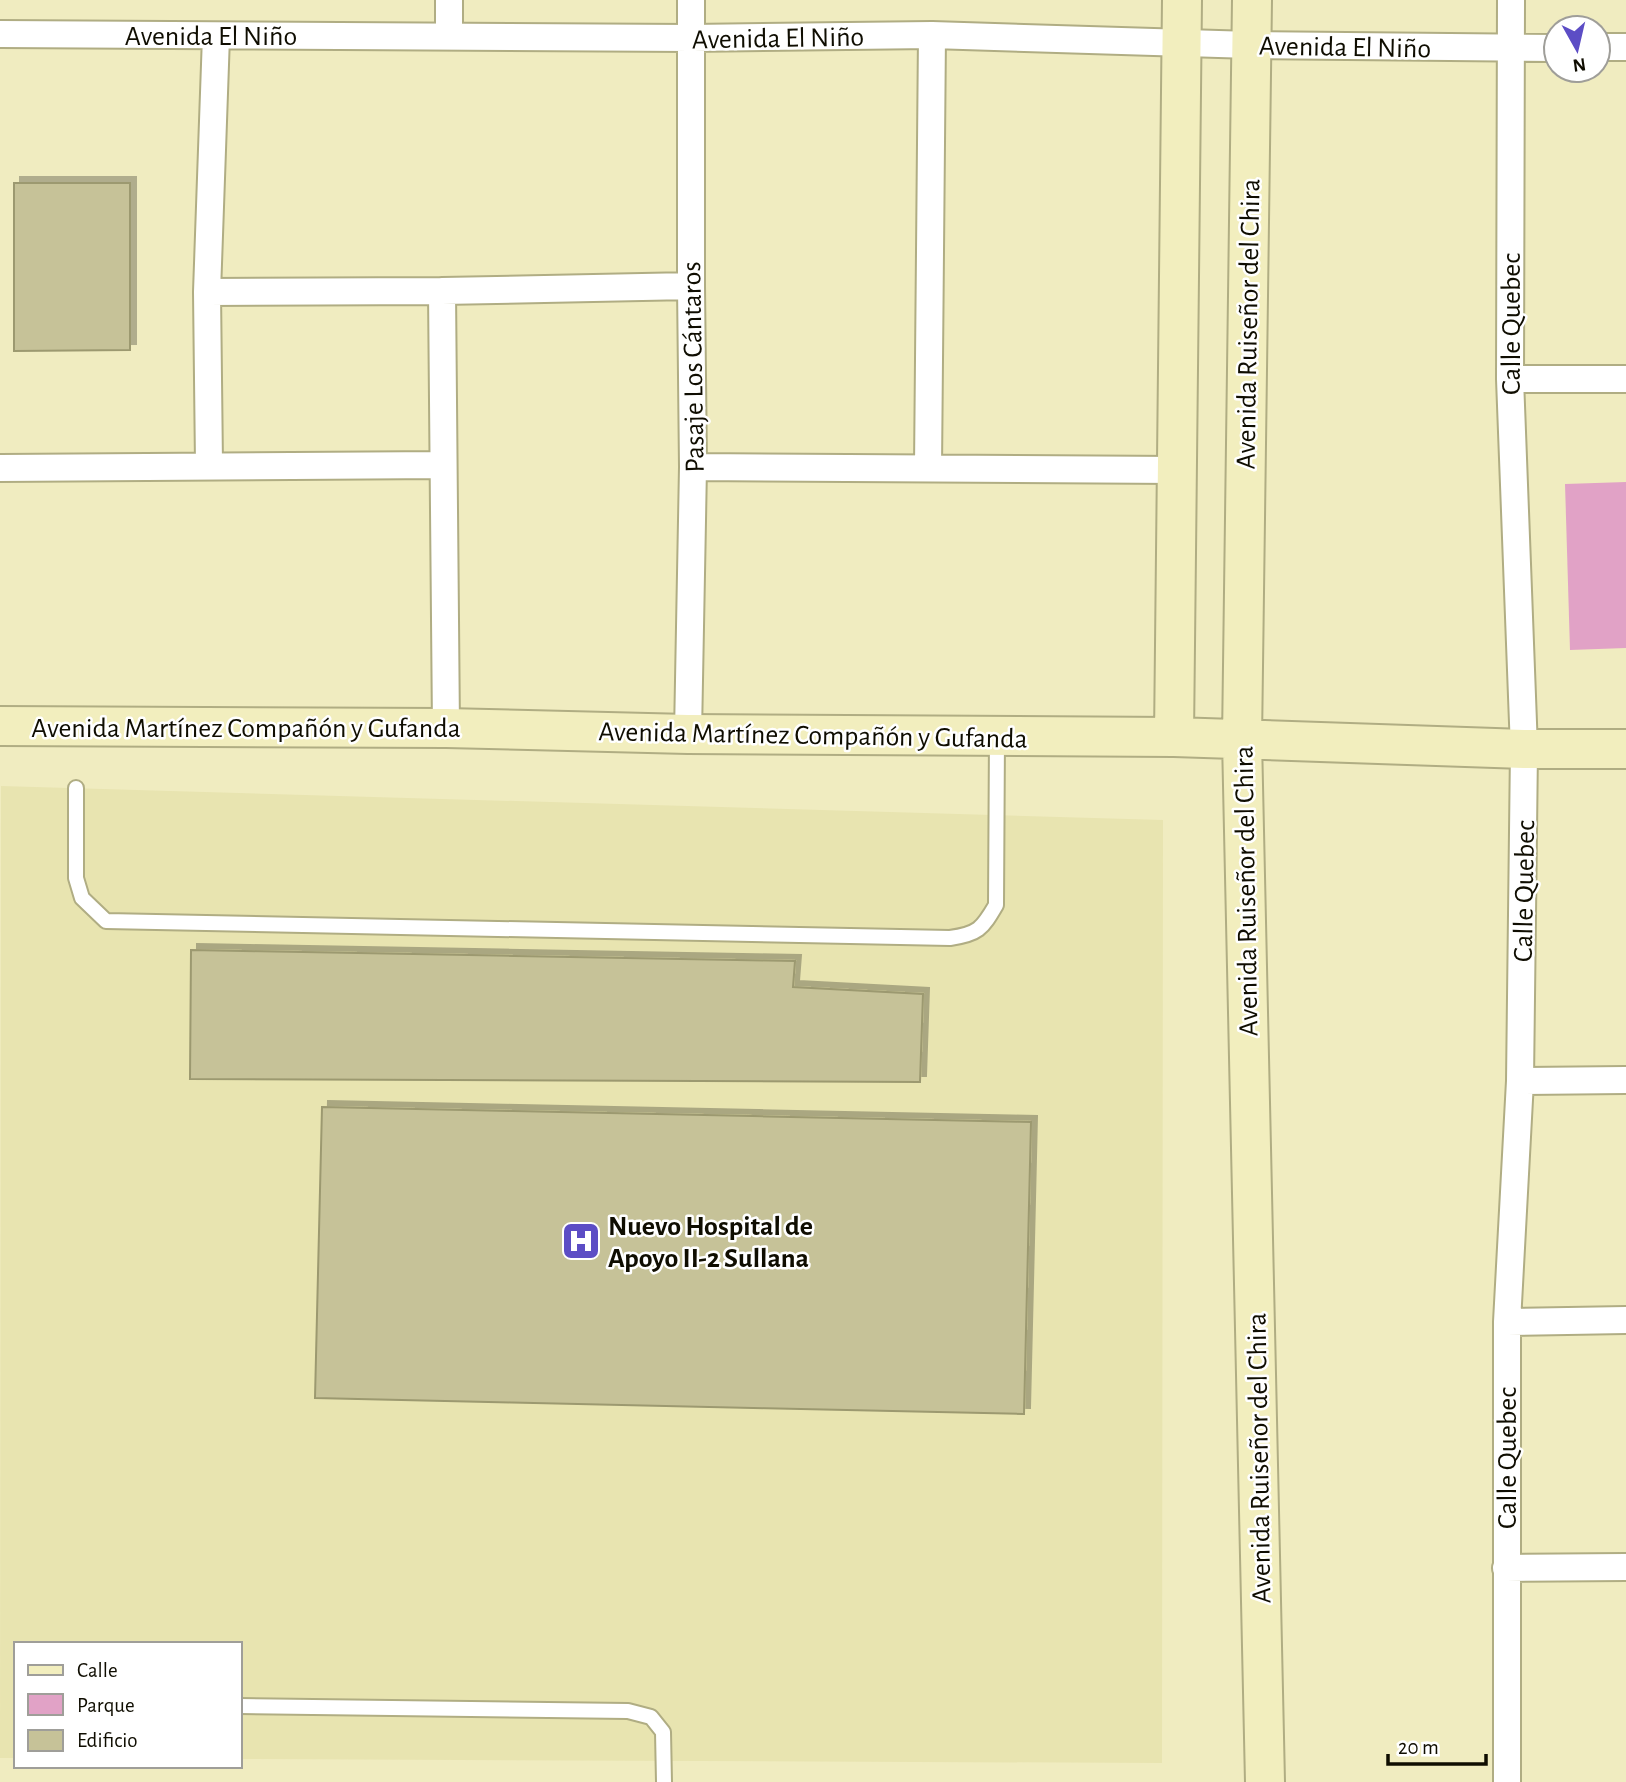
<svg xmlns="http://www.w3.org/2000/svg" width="1626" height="1782" viewBox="0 0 1626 1782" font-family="'Alegreya Sans',sans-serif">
	<defs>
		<filter id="shadow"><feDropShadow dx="6" dy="-6" stdDeviation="0" flood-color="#0004"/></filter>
	</defs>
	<rect width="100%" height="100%" fill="#f0ecc0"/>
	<path fill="#e8e4b0" d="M 1,786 L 1163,820 L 1162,1763 L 240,1759 L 240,1644 L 16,1644 L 16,1758 L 0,1758 Z"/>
	<path fill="#e1a2c6" d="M 1626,482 L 1626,648 L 1570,650 L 1565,484 Z"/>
	<path fill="#c6c298" stroke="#9c9970" stroke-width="2" filter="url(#shadow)" d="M 14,183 L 130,183 L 130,350 L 14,351 Z
		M 191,950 L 795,961 L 793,987 L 923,994 L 920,1082 L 190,1079 Z
		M 322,1107 L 1031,1122 L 1024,1414 L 315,1398 Z"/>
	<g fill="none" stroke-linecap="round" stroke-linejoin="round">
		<defs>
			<path id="lane" d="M 76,788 L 76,878 L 82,898 L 106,921 L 950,938 C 978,934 982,929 996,905 L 997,737
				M 240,1706 L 628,1711 L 651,1717 L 663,1732 L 664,1782"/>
			<path id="street" d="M 449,0 L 449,35
				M 0,34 L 691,38 L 932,35 L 1251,45 L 1556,48
				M 1598,47 L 1626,47
				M 442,291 L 446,728
				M 207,292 L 442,291 L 691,286
				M 1510,379 L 1626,379
				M 209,465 L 207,292 L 216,36
				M 693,467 L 1178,470
				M 0,468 L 443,465
				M 928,468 L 932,35
				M 688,734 L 693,467 L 691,286 L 691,0
				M 1520,1081 L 1626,1080
				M 1507,1322 L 1626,1320
				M 1506,1568 L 1626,1567
				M 1507,1782 L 1507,1322 L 1520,1081 L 1524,749 L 1510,379 L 1511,0"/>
			<path id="secondary" d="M 1252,0 L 1242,740 L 1265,1782
				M 0,726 L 446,728 L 688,734 L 1174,737 L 1524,749 L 1626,749
				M 1174,737 L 1182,0"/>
		</defs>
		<use href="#lane" stroke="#b0ad83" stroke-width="18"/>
		<use href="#street" stroke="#b0ad83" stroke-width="30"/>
		<use href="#secondary" stroke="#b0ad83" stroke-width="42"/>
		<use href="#lane" stroke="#fff" stroke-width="14"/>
		<use href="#street" stroke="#fff" stroke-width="26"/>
		<use href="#secondary" stroke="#f2eebe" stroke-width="38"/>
	</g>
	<defs>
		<symbol id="hospital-square" viewBox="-11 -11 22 22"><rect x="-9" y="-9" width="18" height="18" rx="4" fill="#5c4dc5" stroke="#fff"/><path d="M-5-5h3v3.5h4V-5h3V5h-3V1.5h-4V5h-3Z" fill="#fff"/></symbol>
	</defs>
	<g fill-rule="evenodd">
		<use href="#hospital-square" x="559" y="1219" width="44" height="44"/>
	</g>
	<g text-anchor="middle" stroke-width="5" stroke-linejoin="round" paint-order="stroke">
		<g font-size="28" fill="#0f0d01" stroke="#fff">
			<text x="211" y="45">Avenida El Niño</text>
			<text transform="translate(778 37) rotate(-1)" y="10">Avenida El Niño</text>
			<text transform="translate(1345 46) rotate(1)" y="10">Avenida El Niño</text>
			<text transform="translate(1247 324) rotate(-89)" y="10">Avenida Ruiseñor del Chira</text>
			<text transform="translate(1510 324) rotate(-90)" y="10">Calle Quebec</text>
			<text transform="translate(692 367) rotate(-91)" y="10">Pasaje Los Cántaros</text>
			<text x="246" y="737">Avenida Martínez Compañón y Gufanda</text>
			<text transform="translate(813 734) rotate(1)" y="10">Avenida Martínez Compañón y Gufanda</text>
			<text transform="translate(1245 891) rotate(-91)" y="10">Avenida Ruiseñor del Chira</text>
			<text transform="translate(1523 891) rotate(-89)" y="10">Calle Quebec</text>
			<text transform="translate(1258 1458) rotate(-91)" y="10">Avenida Ruiseñor del Chira</text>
			<text transform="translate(1506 1458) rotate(-90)" y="10">Calle Quebec</text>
		</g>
		<g font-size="28" font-weight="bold" fill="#0f0d01" stroke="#fff" text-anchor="start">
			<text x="608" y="1235">Nuevo Hospital de<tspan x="608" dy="32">Apoyo II-2 Sullana</tspan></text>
		</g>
	</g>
	<rect x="14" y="1642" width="228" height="126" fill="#ffffff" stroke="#9f9e99" stroke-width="2"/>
	<rect x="28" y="1665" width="35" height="10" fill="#f2eebe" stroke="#9f9e99" stroke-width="2"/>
	<text x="77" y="1677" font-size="21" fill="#0f0d01">Calle</text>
	<rect x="28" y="1694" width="35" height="21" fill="#e1a2c6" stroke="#9f9e99" stroke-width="2"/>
	<text x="77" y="1712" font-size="21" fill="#0f0d01">Parque</text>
	<rect x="28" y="1730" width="35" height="21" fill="#c6c298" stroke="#9f9e99" stroke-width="2"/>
	<text x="77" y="1747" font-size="21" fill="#0f0d01">Edificio</text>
	<g transform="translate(1577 49) rotate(172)"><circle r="33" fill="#ffffff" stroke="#9f9e99" stroke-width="2"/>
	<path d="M0-5L12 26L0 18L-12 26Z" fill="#5c4dc5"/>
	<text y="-10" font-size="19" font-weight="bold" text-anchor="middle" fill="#0f0d01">N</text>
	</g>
	<path d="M1388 1754v10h98v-10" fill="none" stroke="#0f0d01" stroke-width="3.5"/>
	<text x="1398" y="1754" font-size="21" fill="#0f0d01" stroke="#ffffff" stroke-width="5" paint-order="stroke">20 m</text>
</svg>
